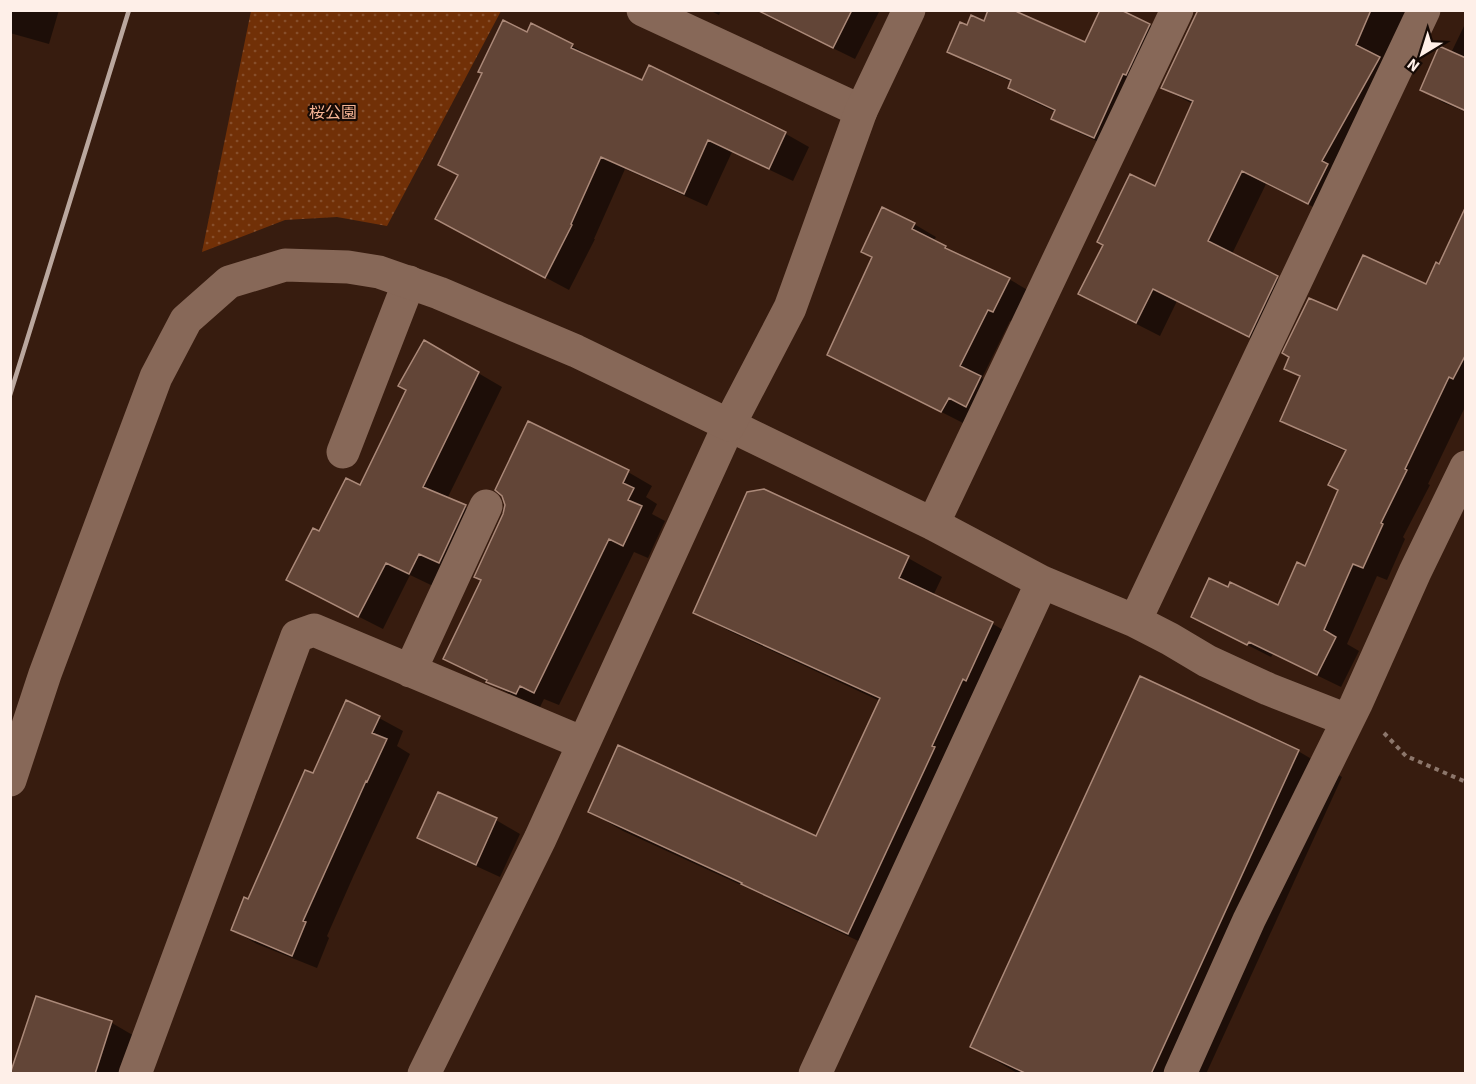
<svg xmlns="http://www.w3.org/2000/svg" width="1476" height="1084" viewBox="0 0 1476 1084" font-family="'Source Sans 3','Noto Sans JP',sans-serif">
	<defs>
		<pattern id="grass-dots" width="8" height="8" patternUnits="userSpaceOnUse" patternTransform="scale(1.5)"><rect width="8" height="8" fill="#713007"/><path d="M2 2h.1M6 6h.1" fill="none" stroke="#864e2b" stroke-width="1.8" stroke-linecap="round"/></pattern>
	</defs>
	<rect width="100%" height="100%" fill="#371c0f"/>
	<path fill="url(#grass-dots)" d="M 251,11 L 501,11 L 387,226 L 337,217 L 285,220 L 202,252 Z"/>
	<path fill="#0007" d="M 10,10 L 59,10 L 49,44 L 10,33 Z
		M 709,10 L 721,10 L 719,15 Z
		M 780,10 L 880,10 L 855,59 L 798,31 L 776,18 Z
		M 1231,10 L 1415,10 L 1332,216 L 1266,184 L 1232,254 L 1301,291 L 1273,349 L 1177,301 L 1160,336 L 1103,307 L 1080,294 L 1155,188 L 1193,104 L 1162,88 Z
		M 1466,22 L 1466,112 L 1444,103 L 1422,90 L 1451,53 Z
		M 984,23 L 1086,44 L 1149,25 L 1173,39 L 1118,151 L 1077,132 L 1053,118 L 1055,112 L 1034,102 L 1010,88 L 1012,82 L 973,65 L 949,51 L 967,27 Z
		M 532,26 L 572,46 L 596,59 L 595,60 L 643,82 L 650,67 L 786,134 L 809,147 L 793,181 L 732,152 L 707,206 L 625,169 L 594,239 L 595,239 L 569,290 L 460,232 Z
		M 1466,210 L 1466,405 L 1428,484 L 1430,485 L 1403,537 L 1405,539 L 1387,580 L 1377,576 L 1347,644 L 1359,651 L 1341,687 L 1273,654 L 1271,657 L 1216,629 L 1193,616 L 1279,607 L 1306,568 L 1340,490 L 1347,452 L 1306,434 L 1282,421 L 1301,377 L 1286,368 L 1338,312 L 1426,286 L 1440,266 Z
		M 914,224 L 936,237 L 933,242 L 960,256 L 1009,279 L 1031,292 L 1016,324 L 1010,321 L 982,378 L 1002,390 L 963,423 L 851,366 L 829,354 Z
		M 425,342 L 502,387 L 447,499 L 465,507 L 489,521 L 433,586 L 410,575 L 383,629 L 312,593 L 320,533 L 360,487 L 408,390 Z
		M 628,472 L 652,486 L 646,497 L 657,504 L 652,514 L 665,521 L 648,558 L 634,552 L 559,705 L 544,699 L 540,707 L 512,695 L 445,659 Z
		M 908,558 L 942,577 L 933,596 L 993,624 L 1026,643 L 882,952 L 777,903 L 763,895 L 623,831 L 590,812 L 817,838 L 880,701 L 729,631 L 695,612 Z
		M 379,718 L 403,731 L 397,746 L 410,754 L 353,877 L 327,936 L 329,938 L 317,968 L 257,944 L 233,930 L 314,775 Z
		M 1298,751 L 1342,777 L 1206,1074 L 1019,1074 L 972,1047 Z
		M 496,820 L 520,834 L 500,877 L 443,851 L 419,838 Z
		M 37,998 L 112,1023 L 136,1037 L 124,1074 L 12,1074 Z"/>
	<path fill="#624537" stroke="#ab8979" stroke-width="1.5" d="M 757,10 L 852,10 L 833,48 Z
		M 988,10 L 1013,10 L 1085,42 L 1100,10 L 1121,10 L 1150,24 L 1126,75 L 1123,74 L 1094,138 L 1051,119 L 1055,110 L 1008,88 L 1011,80 L 947,52 L 960,22 L 967,25 L 971,15 L 984,21 Z
		M 1198,10 L 1371,10 L 1356,45 L 1380,57 L 1322,161 L 1328,164 L 1308,204 L 1242,171 L 1208,241 L 1278,276 L 1249,337 L 1153,289 L 1136,323 L 1078,294 L 1103,245 L 1097,242 L 1130,174 L 1155,186 L 1193,101 L 1161,88 Z
		M 503,20 L 527,32 L 531,23 L 573,44 L 571,48 L 642,80 L 649,65 L 786,132 L 769,169 L 708,140 L 684,194 L 601,157 L 571,224 L 572,225 L 545,278 L 435,219 L 458,175 L 438,165 L 482,73 L 478,72 Z
		M 1439,46 L 1466,58 L 1466,111 L 1420,90 Z
		M 1466,206 L 1466,354 L 1453,379 L 1449,377 L 1405,469 L 1407,470 L 1381,523 L 1383,524 L 1363,568 L 1353,564 L 1324,630 L 1336,637 L 1317,675 L 1249,642 L 1247,645 L 1191,617 L 1209,578 L 1228,587 L 1230,582 L 1278,605 L 1297,562 L 1305,566 L 1338,490 L 1328,485 L 1346,450 L 1280,421 L 1300,376 L 1284,369 L 1289,357 L 1282,353 L 1309,298 L 1337,310 L 1363,255 L 1426,284 L 1436,262 L 1439,264 Z
		M 882,207 L 915,223 L 912,229 L 946,246 L 945,248 L 1010,278 L 993,312 L 988,310 L 960,366 L 981,376 L 966,407 L 949,398 L 941,412 L 827,355 L 872,257 L 861,252 Z
		M 424,340 L 479,372 L 423,487 L 466,505 L 439,563 L 419,554 L 409,574 L 386,563 L 358,617 L 286,580 L 313,528 L 319,531 L 346,478 L 360,485 L 406,390 L 398,386 Z
		M 528,421 L 629,470 L 623,483 L 634,488 L 628,500 L 642,506 L 623,546 L 609,539 L 534,693 L 520,686 L 516,694 L 486,682 L 487,680 L 443,659 L 481,580 L 474,577 L 503,514 L 505,505 L 502,496 L 495,490 Z
		M 764,489 L 909,556 L 899,578 L 993,622 L 966,681 L 963,679 L 932,746 L 935,747 L 848,934 L 741,884 L 742,883 L 588,812 L 618,745 L 816,836 L 880,698 L 693,613 L 747,492 Z
		M 1140,676 L 1299,750 L 1151,1074 L 1027,1074 L 970,1047 Z
		M 346,700 L 380,716 L 372,733 L 387,739 L 367,782 L 366,781 L 303,921 L 306,922 L 292,956 L 231,930 L 244,897 L 248,899 L 305,770 L 313,773 Z
		M 438,792 L 497,818 L 476,865 L 417,838 Z
		M 36,996 L 112,1021 L 95,1074 L 10,1074 Z"/>
	<g fill="none" stroke-linecap="round" stroke-linejoin="round">
		<path stroke="#8c766b" stroke-width="4" stroke-dasharray="4.5 4.5" stroke-linecap="butt" d="M 1384,733 L 1406,756 L 1466,782"/>
		<path stroke="#876858" stroke-width="33" d="M 643,10 L 861,111
			M 343,452 L 409,282
			M 933,524 L 1177,10
			M 1135,621 L 1424,10
			M 410,671 L 486,506
			M 135,1074 L 297,636 L 314,630 L 583,743
			M 424,1074 L 540,839 L 729,425 L 933,524 L 1042,582 L 1135,621 L 1170,639 L 1207,661 L 1268,689 L 1347,720
			M 815,1074 L 1042,582
			M 1180,1074 L 1249,920 L 1356,704 L 1415,572 L 1466,467"/>
		<path stroke="#876858" stroke-width="33" d="M 10,780 L 45,674 L 156,377 L 186,320 L 229,282 L 285,265 L 348,267 L 379,272 L 439,293 L 576,351 L 729,425 L 790,308 L 861,111 L 909,10"/>
		<path stroke="#baa79e" stroke-width="4.5" d="M 10,395 L 129,10"/>
	</g>
	<g text-anchor="middle" stroke-width="4.5" stroke-linejoin="round" paint-order="stroke">
		<g font-size="16" fill="#f5b495" stroke="#160a05">
			<text x="333" y="118">桜公園</text>
		</g>
	</g>
	<rect width="1476" height="1084" fill="none" stroke="#feefe8" stroke-width="24"/>
	<g transform="translate(1422 54) rotate(218)" stroke="#160a05" stroke-width="4.5" paint-order="stroke">
	<path d="M0-4.5L10 22L0 15L-10 22Z" fill="#feefe8"/>
	<text y="-9" font-size="16" font-weight="bold" text-anchor="middle" fill="#feefe8">N</text>
	</g>
</svg>
